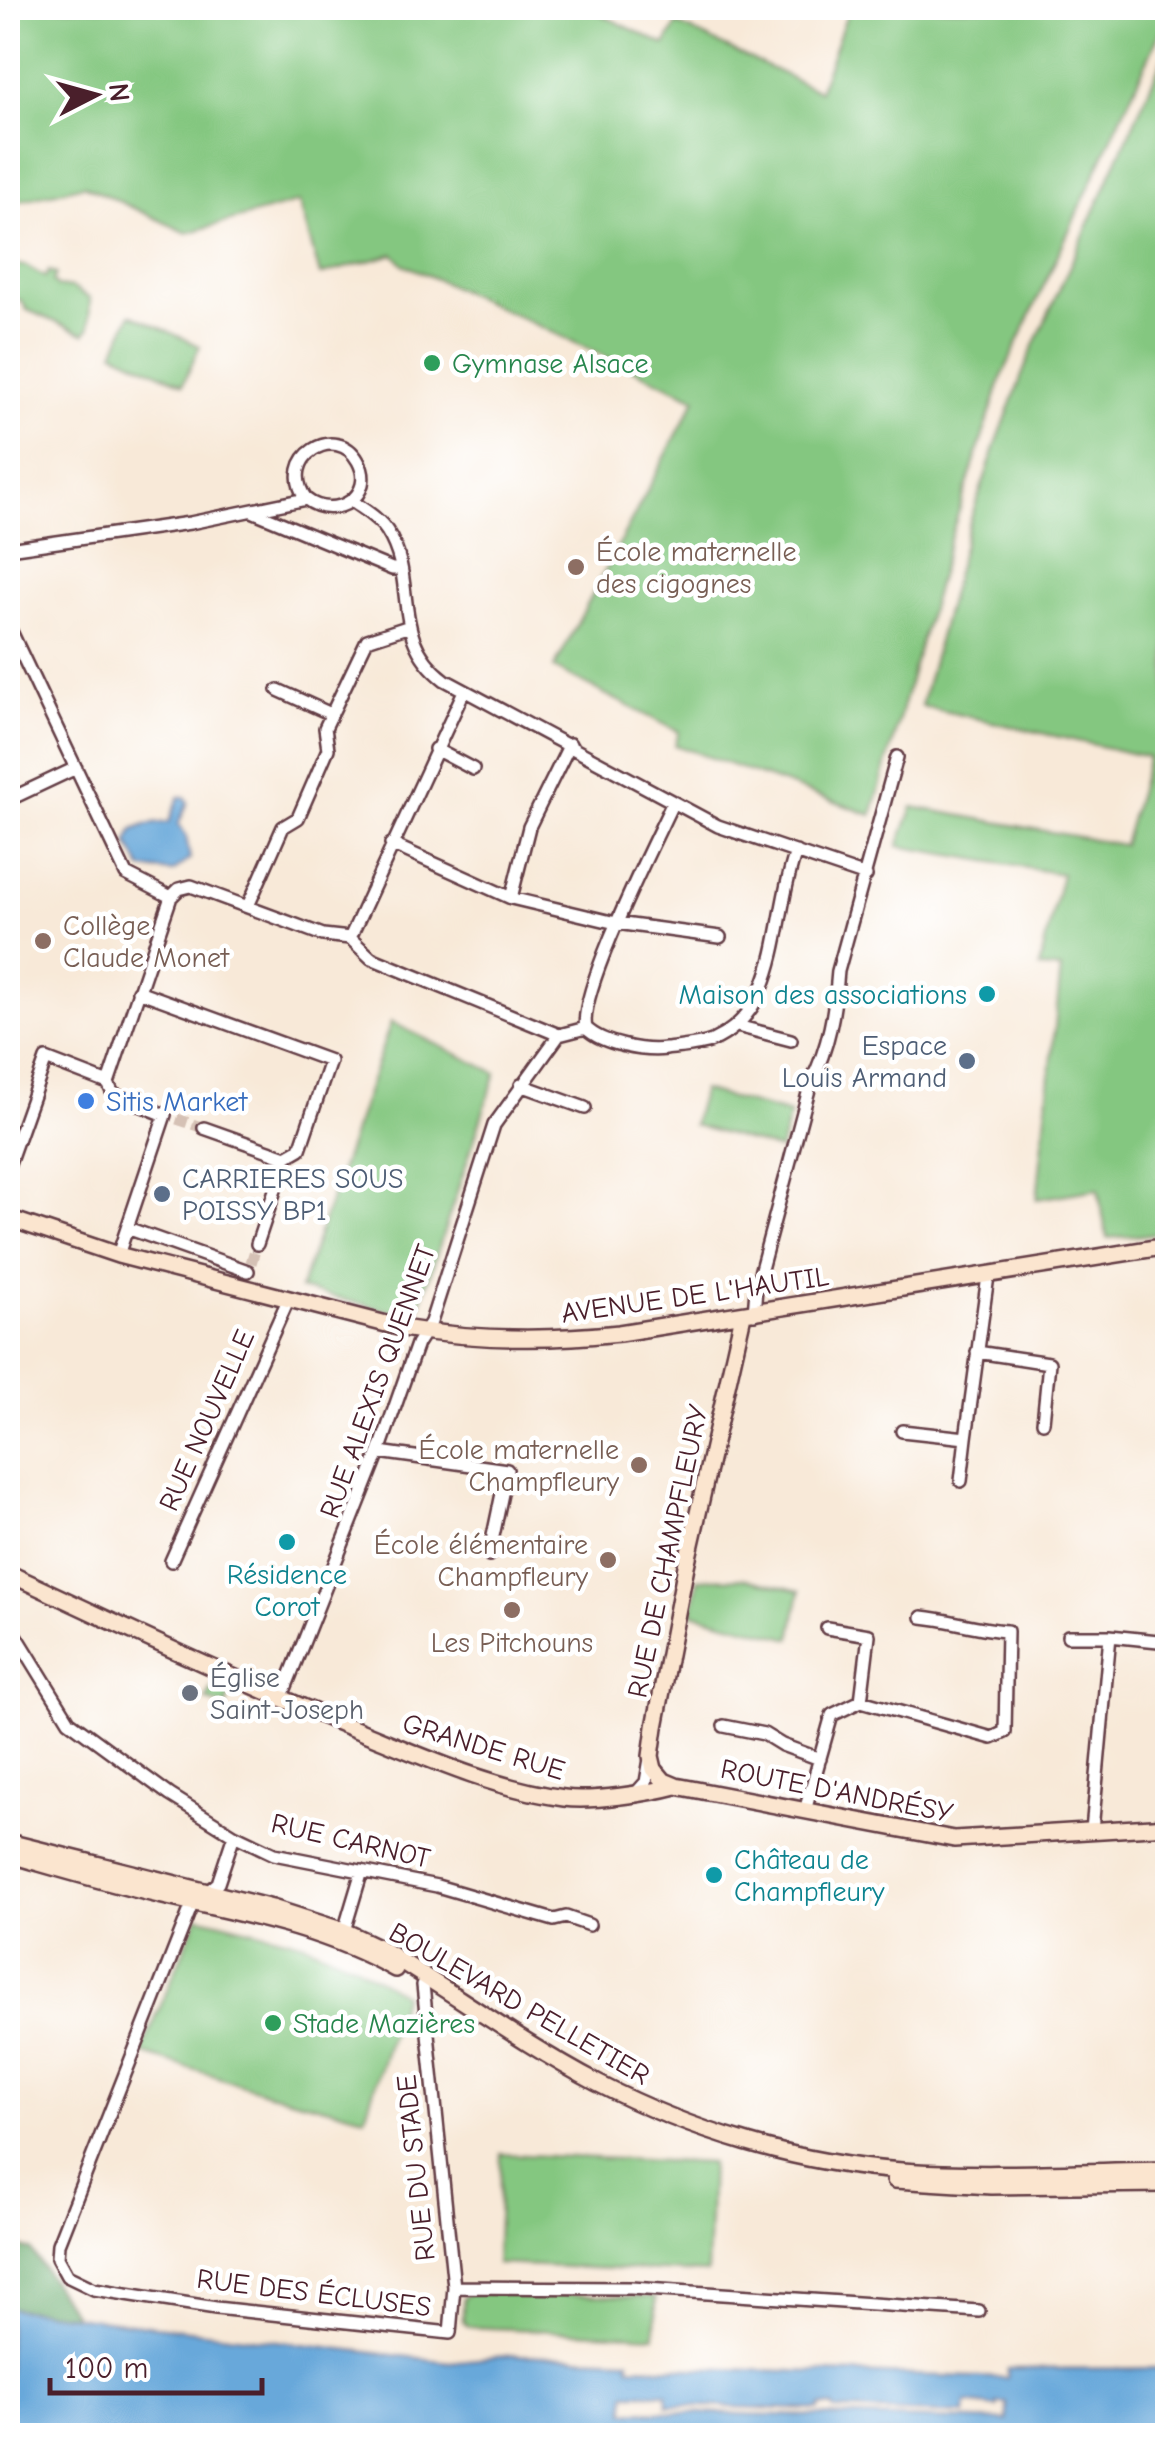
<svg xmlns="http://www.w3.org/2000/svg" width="1175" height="2443" viewBox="0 0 1175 2443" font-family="'Comic Neue',sans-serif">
	<rect width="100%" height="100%" fill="#fff"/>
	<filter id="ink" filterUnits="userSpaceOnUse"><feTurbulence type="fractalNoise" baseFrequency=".01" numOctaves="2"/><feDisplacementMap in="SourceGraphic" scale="20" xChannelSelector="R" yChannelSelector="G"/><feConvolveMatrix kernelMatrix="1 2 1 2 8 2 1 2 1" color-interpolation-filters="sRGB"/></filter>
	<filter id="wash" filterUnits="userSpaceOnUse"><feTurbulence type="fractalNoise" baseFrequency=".0048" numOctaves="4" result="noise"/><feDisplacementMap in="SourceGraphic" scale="40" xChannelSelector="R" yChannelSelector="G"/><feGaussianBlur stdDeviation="2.25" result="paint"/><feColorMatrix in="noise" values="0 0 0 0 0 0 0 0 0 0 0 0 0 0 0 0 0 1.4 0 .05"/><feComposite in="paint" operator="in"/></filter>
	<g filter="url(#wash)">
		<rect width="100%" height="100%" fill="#f8e9d8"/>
		<path fill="#84c780" stroke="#677356" stroke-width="2.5" d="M 8,8 L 587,8 L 665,45 L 677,24 L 819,91 L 849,8 L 1167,8 L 1167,17 L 1001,379 L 949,542 L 872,815 L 675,745 L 679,732 L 554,668 L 696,398 L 403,264 L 394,254 L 320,275 L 299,202 L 187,233 L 84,185 L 8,204 Z
			M 1167,49 L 1167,1233 L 1107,1238 L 1098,1189 L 1037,1199 L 1061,969 L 1039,968 L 1062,874 L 898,846 L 913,807 L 1123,845 L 1148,757 L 921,706 L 968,527 L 999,436 L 1029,357 Z
			M 10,264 L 26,266 L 45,277 L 49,271 L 56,274 L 53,281 L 57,286 L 73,288 L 90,299 L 89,329 L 84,334 L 27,310 L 21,300 L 8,300 L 8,267 Z
			M 131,314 L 200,346 L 183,384 L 114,352 Z
			M 391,1022 L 496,1073 L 416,1317 L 300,1289 Z
			M 702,1090 L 790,1114 L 780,1150 L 693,1125 Z
			M 745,1578 L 800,1591 L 791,1639 L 692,1613 L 698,1579 Z
			M 217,1680 L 231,1686 L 226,1707 L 206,1700 Z
			M 198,1916 L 302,1942 L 355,1965 L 403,1994 L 365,2117 L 269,2093 L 141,2053 Z
			M 501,2154 L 711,2163 L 707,2273 L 496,2264 Z
			M 470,2292 L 656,2297 L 655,2336 L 469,2327 L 463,2322 L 463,2298 Z"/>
		<path fill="#6bac6e" stroke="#5a664c" stroke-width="2.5" d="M 8,2245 L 31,2250 L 75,2316 L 8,2308 Z"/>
		<path fill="#67a8da" stroke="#586482" stroke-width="2.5" fill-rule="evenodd" d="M 179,797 L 185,797 L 188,802 L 178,825 L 186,835 L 190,859 L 173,872 L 142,869 L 128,843 L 133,830 L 145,825 L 169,822 Z
			M 8,2308 L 450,2362 L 515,2355 L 629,2359 L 629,2366 L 1007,2378 L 1008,2369 L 1167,2368 L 1167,2435 L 8,2435 ZM 626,2393 L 667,2393 L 667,2405 L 819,2410 L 820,2406 L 833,2407 L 834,2410 L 965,2414 L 966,2403 L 997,2407 L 997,2403 L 1007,2403 L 1007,2421 L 626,2411 Z"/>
	</g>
	<g filter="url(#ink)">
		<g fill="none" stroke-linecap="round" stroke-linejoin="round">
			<path stroke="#d5c1b5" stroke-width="11" stroke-dasharray="11 5.5" stroke-linecap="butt" d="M 177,1119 L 204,1128
				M 251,1263 L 257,1244"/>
			<defs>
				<path id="street" d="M 352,501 C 364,510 379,518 387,531 C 419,581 388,637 445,680 L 718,826 L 866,876
					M 252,511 L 392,569 L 400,569
					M 8,549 L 190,523 L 306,499 C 335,522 377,495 358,461 C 337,422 277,457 306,499
					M 8,625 L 126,874 L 171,897
					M 278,690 L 331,714
					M 435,749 L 473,769
					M 8,800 L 76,768
					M 391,844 L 511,898 L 616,923 L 720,937
					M 171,897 L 179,889 L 191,886 L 323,935 L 350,938 L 371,958 L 559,1035 L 586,1028 C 602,1044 644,1052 666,1049 C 680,1047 699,1046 712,1041 C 784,1009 772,915 796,852
					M 511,898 L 529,827 L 570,744
					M 248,906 L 283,827 L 298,818 L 328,749 L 325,728 L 367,640 L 410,626
					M 350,938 L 464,691
					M 138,991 L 330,1061 L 300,1149 L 286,1157 L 257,1244
					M 737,1026 L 791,1040
					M 586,1028 C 577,994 654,843 672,804
					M 108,1083 L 113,1094 L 165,1115 L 118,1255
					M 108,1083 L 171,897
					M 521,1085 L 585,1108
					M 204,1128 L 286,1157
					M 8,1166 L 46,1059 L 108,1083
					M 127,1228 L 248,1271
					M 754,1314 L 756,1288 L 811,1082 C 829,1047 835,1010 838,971 L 897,757
					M 977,1352 L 1049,1363 L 1043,1422
					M 902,1431 L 966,1438 L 988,1276
					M 379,1452 L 507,1470 L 489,1555
					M 961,1481 L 966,1438
					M 171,1561 L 288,1300
					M 8,1622 L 69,1721 L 170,1795 L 234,1835 L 274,1854 L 437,1886 L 554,1920 L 566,1917 L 589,1925
					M 827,1628 L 869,1635 L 861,1701
					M 1068,1636 L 1110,1636
					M 281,1699 L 379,1452 L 417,1344 L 431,1322 L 494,1125 L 559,1035
					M 724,1726 L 764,1734 L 782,1745 L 820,1759
					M 638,1791 L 646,1782 L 650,1759
					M 805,1811 L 832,1715 L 861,1701 L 992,1738 L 1005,1732 L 1007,1631 C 977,1629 952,1620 922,1617
					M 1092,1830 L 1110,1636 L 1168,1642
					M 206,1893 L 218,1883 L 234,1835
					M 193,1902 L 58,2244 L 57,2258 L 67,2276 L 94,2289 L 216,2308 L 450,2333 L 454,2287 L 423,1985
					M 344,1931 L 362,1871
					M 454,2287 L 631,2288 L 979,2311"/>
				<path id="secondary" d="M 8,1218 L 118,1255 L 402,1328 C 474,1340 547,1341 619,1333 L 1168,1246
					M 743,1315 L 686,1566 L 655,1727 L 651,1756 L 654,1769 L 664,1781 L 676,1786 L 954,1839 L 1168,1826
					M 8,1573 C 125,1628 242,1683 362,1732 C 426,1758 495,1789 564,1798 C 591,1802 650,1793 676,1786
					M 8,1842 L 272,1908 L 344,1931 L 378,1947 C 451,1991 521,2043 597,2083 C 690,2131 798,2164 902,2171 C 990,2177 1080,2171 1168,2170
					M 8,1854 C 59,1869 111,1884 163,1896 C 243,1914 323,1928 395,1969
					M 895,2180 L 991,2186 L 1168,2184"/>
			</defs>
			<use href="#street" stroke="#643d45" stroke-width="16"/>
			<use href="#secondary" stroke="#643d45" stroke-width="20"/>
			<use href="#street" stroke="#fff" stroke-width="11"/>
			<use href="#secondary" stroke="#fbe5cf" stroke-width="15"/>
		</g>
	</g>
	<g fill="#2e9e5b" stroke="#fff" stroke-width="4">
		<circle cx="432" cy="363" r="10"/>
		<circle cx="273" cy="2023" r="10"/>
	</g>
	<g fill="#8d6e63" stroke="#fff" stroke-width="4">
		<circle cx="576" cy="567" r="10"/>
		<circle cx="43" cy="941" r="10"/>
		<circle cx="639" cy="1465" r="10"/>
		<circle cx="608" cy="1560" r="10"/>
		<circle cx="512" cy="1610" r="10"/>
	</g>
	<g fill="#0f9aa8" stroke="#fff" stroke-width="4">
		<circle cx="987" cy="994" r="10"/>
		<circle cx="287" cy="1542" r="10"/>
		<circle cx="714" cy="1875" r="10"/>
	</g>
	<g fill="#5c6f8a" stroke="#fff" stroke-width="4">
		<circle cx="967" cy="1061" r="10"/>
		<circle cx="162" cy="1194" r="10"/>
	</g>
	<circle fill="#3f7fe0" stroke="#fff" stroke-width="4" cx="86" cy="1101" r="10"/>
	<circle fill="#6b7280" stroke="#fff" stroke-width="4" cx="190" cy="1693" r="10"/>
	<g text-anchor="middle" stroke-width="9" stroke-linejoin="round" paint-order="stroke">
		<g font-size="28" fill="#27864d" stroke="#fff" text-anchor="start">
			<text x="452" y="373">Gymnase Alsace</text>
			<text x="293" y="2033">Stade Mazières</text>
		</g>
		<g font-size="28" fill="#785e54" stroke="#fff" text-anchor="start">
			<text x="596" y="561">École maternelle<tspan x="596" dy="32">des cigognes</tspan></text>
			<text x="63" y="935">Collège<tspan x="63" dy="32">Claude Monet</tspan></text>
			<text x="619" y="1459" text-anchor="end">École maternelle<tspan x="619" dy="32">Champfleury</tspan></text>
			<text x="588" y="1554" text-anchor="end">École élémentaire<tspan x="588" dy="32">Champfleury</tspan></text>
			<text x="512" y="1652" text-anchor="middle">Les Pitchouns</text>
		</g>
		<g font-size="28" fill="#0d838f" stroke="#fff" text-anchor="end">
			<text x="967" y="1004">Maison des associations</text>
			<text x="287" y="1584" text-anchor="middle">Résidence<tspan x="287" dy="32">Corot</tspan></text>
			<text x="734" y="1869" text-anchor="start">Château de<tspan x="734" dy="32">Champfleury</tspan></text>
		</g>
		<g font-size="28" fill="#4e5e75" stroke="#fff" text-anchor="end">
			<text x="947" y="1055">Espace<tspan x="947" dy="32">Louis Armand</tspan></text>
			<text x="182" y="1188" text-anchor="start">CARRIERES SOUS<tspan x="182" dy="32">POISSY BP1</tspan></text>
		</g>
		<g font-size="28" fill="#366cbe" stroke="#fff" text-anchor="start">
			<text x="106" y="1111">Sitis Market</text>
		</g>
		<g font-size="28" fill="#4a1f2b" stroke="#fff">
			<text transform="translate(695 1294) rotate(-8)" y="10">AVENUE DE L'HAUTIL</text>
			<text transform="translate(377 1381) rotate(-70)" y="10">RUE ALEXIS QUENNET</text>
			<text transform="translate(206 1420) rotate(-66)" y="10">RUE NOUVELLE</text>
			<text transform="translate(667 1551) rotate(-78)" y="10">RUE DE CHAMPFLEURY</text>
			<text transform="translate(484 1746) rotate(17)" y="10">GRANDE RUE</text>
			<text transform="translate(837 1790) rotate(11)" y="10">ROUTE D'ANDRÉSY</text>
			<text transform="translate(351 1840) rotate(13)" y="10">RUE CARNOT</text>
			<text transform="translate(520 2003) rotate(30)" y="10">BOULEVARD PELLETIER</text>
			<text transform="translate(415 2168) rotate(-96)" y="10">RUE DU STADE</text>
			<text transform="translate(314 2292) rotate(7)" y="10">RUE DES ÉCLUSES</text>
		</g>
		<g font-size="28" fill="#5b616d" stroke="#fff" text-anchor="start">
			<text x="210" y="1687">Église<tspan x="210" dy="32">Saint-Joseph</tspan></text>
		</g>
	</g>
	<rect width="1175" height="2443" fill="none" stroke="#fff" stroke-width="40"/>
	<g transform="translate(95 95) rotate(84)" stroke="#ffffff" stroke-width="8" paint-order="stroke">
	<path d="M0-8L18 38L0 25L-18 38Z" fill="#4a1f2b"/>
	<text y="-15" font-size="28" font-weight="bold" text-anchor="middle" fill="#4a1f2b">N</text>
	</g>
	<path d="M50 2378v15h212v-15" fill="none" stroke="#4a1f2b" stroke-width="5"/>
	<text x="65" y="2378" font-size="30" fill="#4a1f2b" stroke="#ffffff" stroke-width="8" paint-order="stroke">100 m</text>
</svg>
